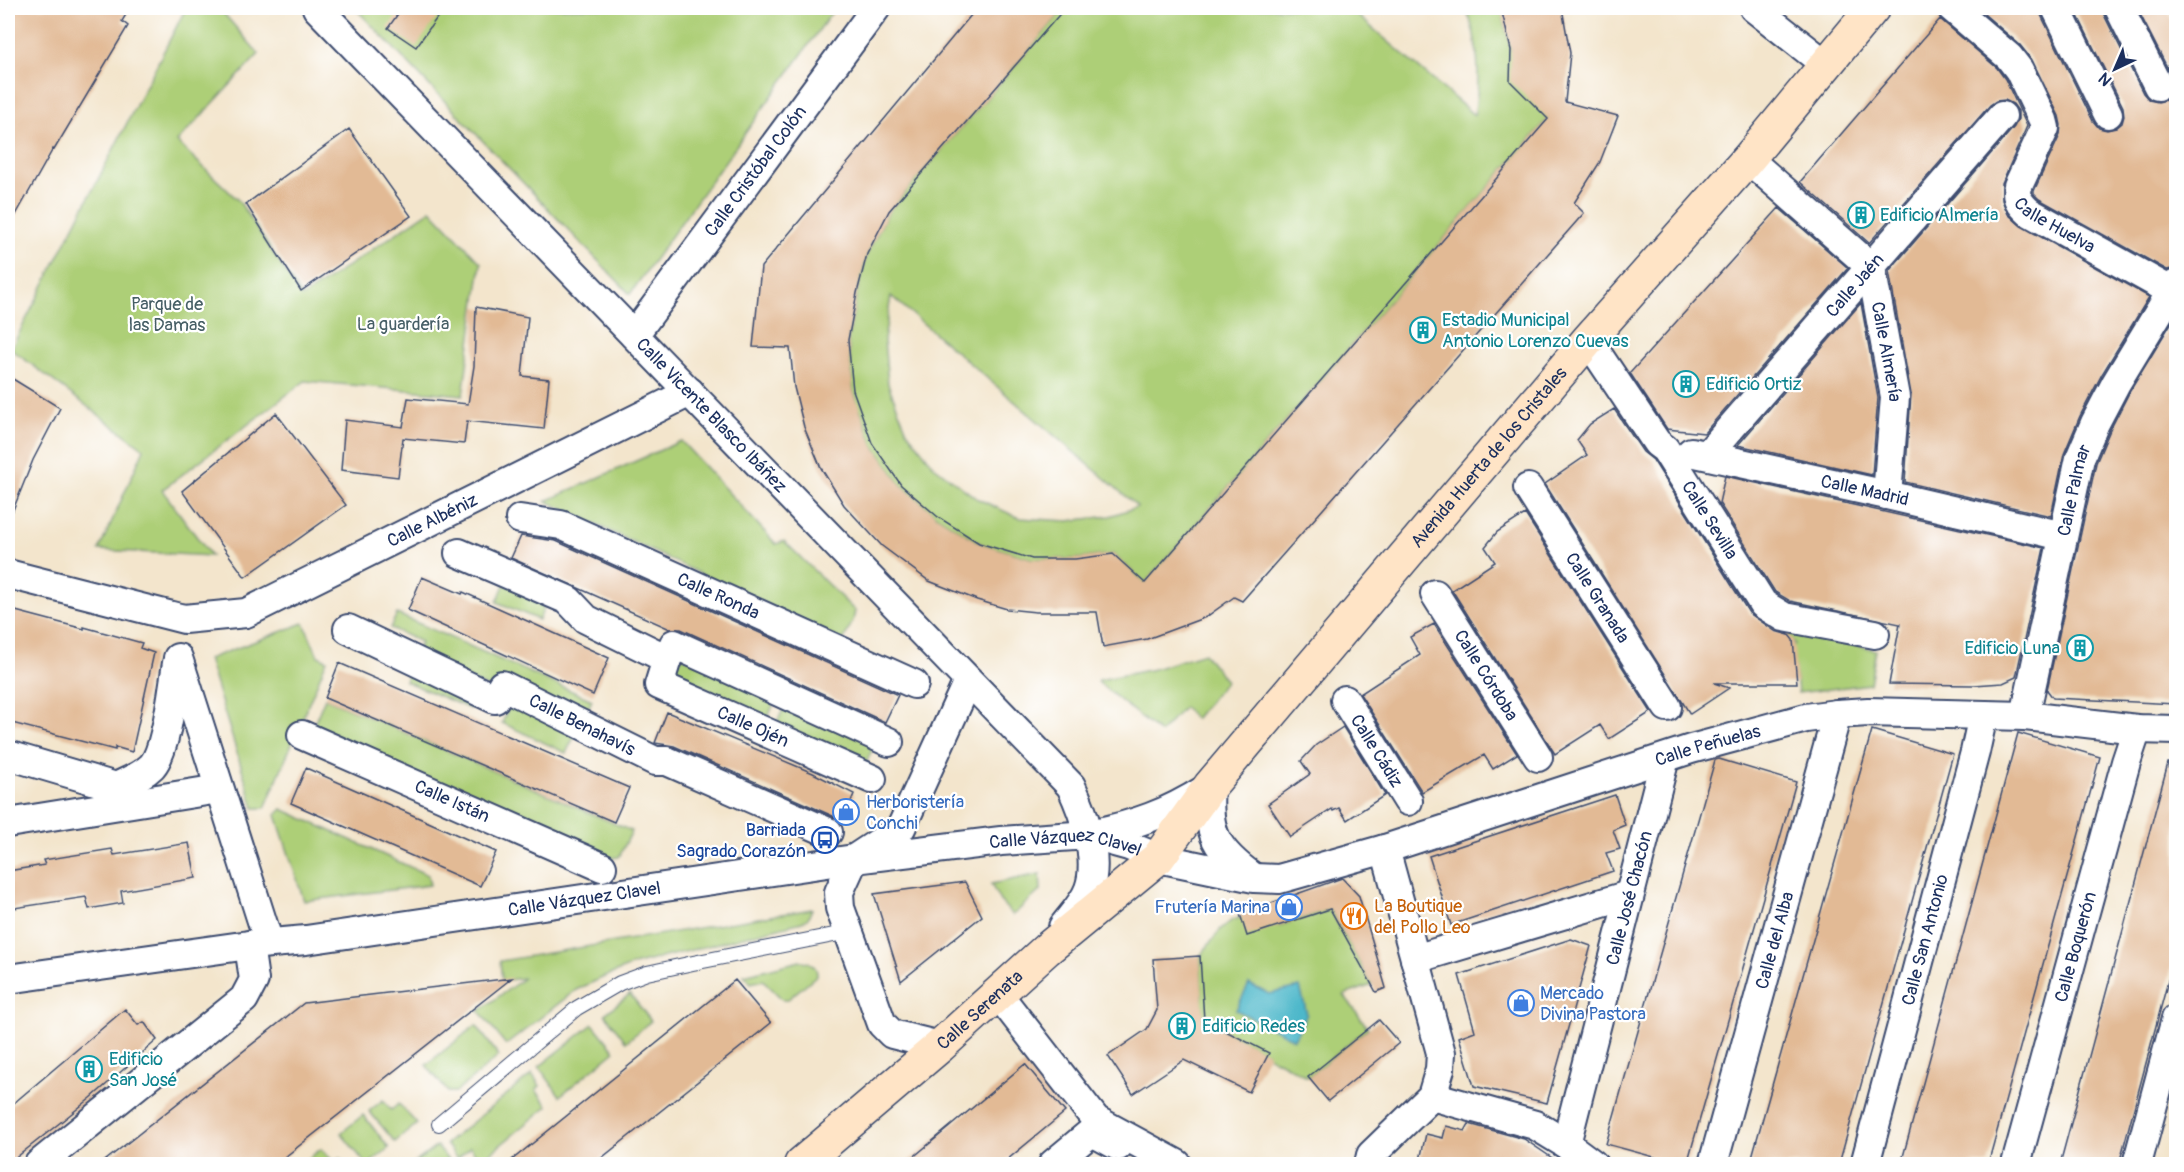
<svg xmlns="http://www.w3.org/2000/svg" width="2184" height="1172" viewBox="0 0 2184 1172" font-family="Pangolin,sans-serif">
	<rect width="100%" height="100%" fill="#fff"/>
	<filter id="ink" filterUnits="userSpaceOnUse"><feTurbulence type="fractalNoise" baseFrequency=".0167" numOctaves="2"/><feDisplacementMap in="SourceGraphic" scale="12" xChannelSelector="R" yChannelSelector="G"/><feConvolveMatrix kernelMatrix="1 2 1 2 8 2 1 2 1" color-interpolation-filters="sRGB"/></filter>
	<filter id="wash" filterUnits="userSpaceOnUse"><feTurbulence type="fractalNoise" baseFrequency=".008" numOctaves="4" result="noise"/><feDisplacementMap in="SourceGraphic" scale="24" xChannelSelector="R" yChannelSelector="G"/><feGaussianBlur stdDeviation="1.35" result="paint"/><feColorMatrix in="noise" values="0 0 0 0 0 0 0 0 0 0 0 0 0 0 0 0 0 1.4 0 .05"/><feComposite in="paint" operator="in"/></filter>
	<g filter="url(#wash)">
		<rect width="100%" height="100%" fill="#f3e5cc"/>
		<path fill="#adcf77" stroke="#647f6a" stroke-width="1.5" fill-rule="evenodd" d="M 186,8 L 219,8 L 259,54 L 177,142 L 239,201 L 302,297 L 431,210 L 481,263 L 463,395 L 305,381 L 162,490 L 211,556 L 99,550 L 144,449 L 11,349 Z
			M 355,8 L 835,8 L 630,294 Z
			M 1065,8 L 1349,8 L 1474,115 C 1481,81 1479,40 1466,8 L 1501,8 L 1511,50 L 1548,119 L 1145,583 L 1113,554 L 1075,559 L 1032,559 L 979,543 L 938,517 L 901,485 L 872,443 L 853,390 L 848,340 L 857,293 L 867,254 L 889,211 ZM 891,296 L 1137,506 L 1137,507 L 1110,516 L 1068,521 L 1019,518 L 976,498 L 934,466 L 907,431 L 888,384 L 884,340 Z
			M 681,441 L 776,544 L 784,541 L 855,611 L 853,621 L 843,641 L 546,501 Z
			M 506,580 L 548,598 L 539,620 L 497,602 Z
			M 397,614 L 592,700 L 586,714 L 493,690 L 415,656 L 421,642 L 390,628 Z
			M 304,623 L 318,656 L 327,660 L 265,808 L 254,808 L 208,659 Z
			M 1784,627 L 1876,650 L 1870,684 L 1798,693 L 1792,646 L 1795,644 Z
			M 1204,653 L 1226,681 L 1195,719 L 1184,707 L 1160,733 L 1098,682 L 1099,680 L 1154,669 Z
			M 681,656 L 776,698 L 765,725 L 669,684 Z
			M 411,667 L 476,694 L 470,709 L 405,681 Z
			M 325,698 L 632,831 L 619,857 L 596,860 L 311,731 Z
			M 513,699 L 578,729 L 566,753 L 502,723 Z
			M 786,703 L 875,743 L 864,768 L 774,729 Z
			M 282,809 L 428,875 L 430,885 L 304,901 L 276,815 Z
			M 1040,874 L 1041,890 L 1013,915 L 1000,901 L 991,884 Z
			M 1270,906 L 1278,926 L 1330,909 L 1372,985 L 1344,995 L 1368,1028 L 1308,1077 L 1267,1055 L 1268,1053 L 1207,1022 L 1203,1017 L 1200,956 L 1221,929 L 1231,921 Z
			M 812,909 L 808,918 L 802,922 L 633,965 L 602,978 L 576,990 L 506,1045 L 479,1011 L 524,978 L 502,981 L 500,961 Z
			M 800,961 C 809,961 817,965 817,975 L 787,1000 L 783,1000 L 763,980 L 751,983 L 744,975 Z
			M 630,994 L 651,1021 L 626,1042 L 605,1014 Z
			M 593,1024 L 615,1051 L 560,1096 L 539,1067 Z
			M 476,1025 L 499,1056 L 456,1092 L 448,1092 L 426,1065 Z
			M 532,1074 L 540,1086 L 536,1090 L 548,1106 L 481,1161 L 470,1147 L 457,1159 L 446,1144 Z
			M 383,1100 L 391,1110 L 399,1104 L 417,1124 L 395,1142 L 369,1111 Z
			M 363,1115 L 389,1148 L 369,1164 L 366,1164 L 341,1133 Z
			M 437,1146 L 451,1164 L 413,1164 Z
			M 321,1149 L 334,1162 L 340,1158 L 346,1164 L 301,1164 Z"/>
		<path fill="#4db8ca" stroke="#347494" stroke-width="1.5" d="M 1249,984 L 1269,994 L 1300,987 L 1307,1014 L 1294,1039 L 1236,1010 Z"/>
		<g id="blocks">
			<path fill="#e2ba95" d="M 8,8 L 130,8 L 122,21 L 128,26 L 54,150 L 53,149 L 8,229 L 8,142 L 16,126 L 8,121 Z
				M 402,8 L 444,8 L 416,47 L 388,28 Z
				M 977,8 L 1065,8 L 889,211 L 867,254 L 857,293 L 848,340 L 853,390 L 872,443 L 901,485 L 938,517 L 979,543 L 1032,559 L 1075,559 L 1113,554 L 1145,583 L 1548,119 L 1510,81 L 1511,50 L 1501,8 L 1562,8 L 1570,53 L 1565,102 L 1618,116 L 1600,162 L 1574,203 L 1584,213 L 1242,601 L 1234,597 L 1206,617 L 1147,639 L 1103,647 L 1097,612 L 1036,612 L 1007,609 L 977,600 L 929,581 L 882,546 L 844,505 L 821,468 L 804,427 L 794,387 L 790,348 L 753,347 L 761,267 Z
				M 1977,8 L 2040,8 L 2041,15 L 2093,121 L 2099,128 L 2107,130 L 2116,128 L 2122,123 L 2124,116 L 2123,107 L 2074,8 L 2103,8 L 2104,15 L 2143,93 L 2149,100 L 2158,102 L 2166,100 L 2172,95 L 2174,86 L 2173,79 L 2137,8 L 2166,8 L 2176,29 L 2176,268 L 2167,270 L 2039,199 L 2034,194 L 2034,191 L 2060,135 L 2061,125 L 2059,116 L 2032,60 L 2020,45 Z
				M 1940,19 L 1997,68 L 2005,79 L 2027,126 L 2002,183 L 2002,200 L 2008,214 L 2021,226 L 2149,297 L 2102,374 L 2080,416 L 2064,454 L 2051,516 L 1905,482 L 1911,394 L 1889,271 L 2014,127 L 2018,119 L 2018,111 L 2013,104 L 2005,100 L 1996,101 L 1990,105 L 1869,243 L 1800,182 Z
				M 349,129 L 411,216 L 301,291 L 246,204 Z
				M 1779,208 L 1848,268 L 1704,433 L 1667,429 L 1630,373 Z
				M 1861,303 L 1878,398 L 1872,475 L 1738,445 Z
				M 476,307 L 528,317 L 522,376 L 549,379 L 544,429 L 467,421 L 464,444 L 403,438 L 398,477 L 341,470 L 345,420 L 403,427 L 408,398 L 468,404 L 474,366 Z
				M 2176,315 L 2176,704 L 2053,698 L 2047,690 L 2096,463 L 2110,430 L 2130,391 Z
				M 8,376 L 60,408 L 33,460 L 9,520 L 8,520 Z
				M 1614,409 L 1643,452 L 1653,460 L 1749,613 L 1775,631 L 1789,635 L 1793,640 L 1797,683 L 1714,683 L 1729,688 L 1690,714 L 1545,484 L 1587,455 L 1577,440 L 1590,424 Z
				M 276,413 L 346,505 L 245,577 L 182,491 Z
				M 1725,476 L 2044,548 L 2016,677 L 2003,683 L 1974,685 L 1889,684 L 1900,624 L 1790,601 L 1775,592 L 1719,503 Z
				M 1525,514 L 1651,712 L 1609,739 L 1600,725 L 1555,754 L 1452,590 L 1495,562 L 1485,547 L 1497,532 Z
				M 521,536 L 556,541 L 898,695 L 885,722 L 681,629 L 670,629 L 511,558 Z
				M 422,577 L 462,594 L 463,592 L 609,658 L 593,695 L 408,610 Z
				M 8,609 L 84,629 L 84,627 L 142,643 L 140,648 L 154,653 L 132,752 L 115,747 L 115,750 L 8,722 Z
				M 1434,624 L 1517,754 L 1493,769 L 1484,755 L 1422,792 L 1360,694 L 1420,655 L 1410,637 Z
				M 339,663 L 629,788 L 614,822 L 325,698 Z
				M 667,712 L 813,773 L 854,794 L 842,823 L 835,817 L 674,746 L 655,743 Z
				M 1343,727 L 1385,795 L 1347,820 L 1339,808 L 1333,811 L 1332,809 L 1290,837 L 1268,804 L 1310,774 L 1301,761 L 1316,745 Z
				M 1872,730 L 1953,754 L 1839,1164 L 1750,1164 Z
				M 2018,733 L 2100,757 L 1988,1164 L 1901,1164 Z
				M 1719,759 L 1796,782 L 1687,1164 L 1680,1164 L 1606,1144 L 1715,760 Z
				M 2168,763 L 2176,764 L 2176,951 L 2119,1164 L 2060,1164 Z
				M 306,768 L 496,852 L 480,886 L 291,803 Z
				M 1615,795 L 1625,825 L 1613,830 L 1620,849 L 1606,853 L 1613,871 L 1451,925 L 1429,856 Z
				M 189,843 L 196,878 L 121,891 L 123,903 L 89,909 L 86,897 L 8,909 L 8,871 L 45,865 L 43,860 L 112,849 L 114,855 Z
				M 1342,878 L 1359,896 L 1386,988 L 1376,992 L 1330,909 L 1247,936 L 1240,914 Z
				M 965,882 L 982,916 L 901,981 L 874,894 Z
				M 1571,939 L 1591,946 L 1547,1103 L 1474,1086 L 1459,1037 L 1475,1031 L 1459,975 Z
				M 1200,956 L 1204,1020 L 1269,1053 L 1249,1092 L 1184,1060 L 1133,1094 L 1108,1056 L 1147,1029 L 1157,1010 L 1153,959 Z
				M 512,978 L 276,1164 L 101,1164 L 304,1003 Z
				M 735,980 L 771,1023 L 594,1164 L 507,1164 Z
				M 125,1009 L 138,1025 L 144,1022 L 157,1040 L 91,1098 L 8,1164 L 8,1108 Z
				M 1379,1020 L 1399,1043 L 1328,1101 L 1308,1077 Z
				M 1025,1064 L 1065,1112 L 1002,1164 L 905,1164 Z
				M 1469,1124 L 1524,1139 L 1561,1164 L 1419,1164 L 1426,1134 L 1443,1138 L 1446,1126 L 1465,1131 Z"/>
		</g>
	</g>
	<g filter="url(#ink)">
		<use href="#blocks" fill-opacity="0" stroke="#3b4a6e" stroke-width="1.5"/>
		<g fill="none" stroke-linecap="round" stroke-linejoin="round">
			<defs>
				<path id="lane" d="M 439,1124 L 577,1008 L 620,983 L 647,973 L 693,963 L 849,932"/>
				<g id="street">
					<path id="s1" d="M 317,8 L 1071,786 C 1084,814 1100,858 1089,889 C 1084,903 1072,915 1063,927"/>
					<path d="M 1754,8 L 1825,64"/>
					<path id="s2" d="M 1952,8 L 2009,57 L 2019,70 L 2043,120 L 2045,128 L 2018,186 C 2015,198 2020,204 2029,212 L 2171,291"/>
					<path d="M 2056,8 L 2108,114"/>
					<path d="M 2119,8 L 2158,86"/>
					<path id="s3" d="M 1748,159 L 1871,267 L 1895,397 L 1887,495"/>
					<path id="s4" d="M 634,335 L 876,8"/>
					<path id="s5" d="M 1588,340 L 1657,443 L 1665,449 L 1763,604 L 1784,617 L 1875,634"/>
					<path id="s6" d="M 1691,452 L 1887,495 L 2063,536"/>
					<path id="s7" d="M 1707,455 L 2002,116"/>
					<path id="s8" d="M 1528,488 L 1667,707"/>
					<path id="s9" d="M 520,519 L 561,525 L 914,684"/>
					<path d="M 459,553 L 568,600 L 586,619 L 667,659 L 674,644 L 889,742"/>
					<path id="s10" d="M 8,574 L 184,619 L 246,613 L 690,392"/>
					<path id="s11" d="M 1435,594 L 1538,757"/>
					<path id="s12" d="M 348,629 L 495,699 L 502,685 L 655,761 L 667,761 L 828,832"/>
					<path d="M 178,658 L 269,943"/>
					<path id="s13" d="M 667,659 L 659,685 L 872,779"/>
					<path id="s14" d="M 1345,700 L 1408,801"/>
					<path id="s15" d="M 2025,716 L 2080,458 L 2095,423 L 2116,383 L 2176,284"/>
					<path id="s16" d="M 302,735 L 602,867"/>
					<path d="M 8,755 L 133,792"/>
					<path d="M 1210,786 C 1206,833 1216,850 1253,877"/>
					<path d="M 116,787 C 128,781 142,776 152,766 C 167,749 173,687 177,663"/>
					<path d="M 8,823 L 219,789"/>
					<path d="M 1091,834 C 1137,824 1166,814 1206,789"/>
					<path d="M 1415,959 L 1629,895"/>
					<path id="s17" d="M 8,979 L 249,945 L 306,940 L 854,859 L 1001,841 L 1089,835 L 1129,846 L 1158,858 L 1254,878 L 1279,879 L 1385,849 L 1691,749 L 1806,718 L 1837,714 L 1868,712 L 2025,716 L 2137,729 L 2176,730"/>
					<path d="M 998,994 L 1096,1120 L 1177,1164"/>
					<path d="M 940,1046 L 892,1034 L 882,1024 L 840,908 L 839,892 L 854,859 L 901,828 L 968,681"/>
					<path d="M 1432,1096 L 1535,1125 L 1566,1144 L 1593,1164"/>
					<path id="s18" d="M 1566,1144 L 1665,758"/>
					<path d="M 39,1164 L 244,999 L 254,980 L 249,945"/>
					<path d="M 1053,1164 L 1089,1134 L 1096,1134 L 1118,1146"/>
					<path d="M 1369,1164 L 1371,1155 L 1432,1096 L 1440,1069 L 1441,1053 L 1385,849"/>
					<path id="s19" d="M 1713,1164 L 1837,714"/>
					<path id="s20" d="M 1865,1164 L 1975,752 L 1983,715"/>
					<path id="s21" d="M 2016,1164 L 2126,762 L 2137,729"/>
					<path d="M 2137,1164 L 2176,1019"/>
				</g>
				<g id="secondary">
					<path id="s22" d="M 801,1164 L 940,1046 L 1047,949 L 1158,858 L 1210,786 L 1588,340 L 1748,159 L 1873,8"/>
				</g>
			</defs>
			<use href="#lane" stroke="#3b4a6e" stroke-width="16"/>
			<use href="#street" stroke="#3b4a6e" stroke-width="32"/>
			<use href="#secondary" stroke="#3b4a6e" stroke-width="36"/>
			<use href="#lane" stroke="#fff" stroke-width="14"/>
			<use href="#street" stroke="#fff" stroke-width="28"/>
			<use href="#secondary" stroke="#ffe4c6" stroke-width="33"/>
		</g>
	</g>
	<defs>
		<symbol id="building-ring" viewBox="-11 -11 22 22"><circle r="9.5" fill="#fff" stroke="#0f9aa8" stroke-width="1.5"/><path d="M-4-6H4V6H1V3H-1V6H-4ZM-2.5-4.3h1.7v1.8h-1.7ZM.8-4.3h1.7v1.8H.8ZM-2.5-1h1.7V.8h-1.7ZM.8-1h1.7V.8H.8Z" fill="#0f9aa8"/></symbol>
		<symbol id="shop-ring" viewBox="-11 -11 22 22"><circle r="9.5" fill="#fff" stroke="#3f7fe0" stroke-width="1.5"/><path d="M-5-2.5h2.3a2.7 3.5 0 0 1 5.4 0H5L5.5 6h-11ZM-1.5-2.5h3a1.5 2.3 0 0 0-3 0Z" fill="#3f7fe0"/></symbol>
		<symbol id="bus-ring" viewBox="-11 -11 22 22"><circle r="9.5" fill="#fff" stroke="#1a4fb4" stroke-width="1.5"/><path d="M-5-6H5V4H4V6H2V4H-2V6H-4V4H-5ZM-3.5-4V0h7V-4ZM-3.5 1.2v1.5H-2V1.2ZM2 1.2v1.5H3.5V1.2Z" fill="#1a4fb4"/></symbol>
		<symbol id="restaurant-ring" viewBox="-11 -11 22 22"><circle r="9.5" fill="#fff" stroke="#e8710a" stroke-width="1.5"/><path d="M-5-6h1v4h1v-4h1v4h1v-4h1v5L-1.5 .5V6h-2V.5L-5-1ZM5-6V6H3V1.5H1.5Q1.5-4 5-6Z" fill="#e8710a"/></symbol>
	</defs>
	<g fill-rule="evenodd">
		<use href="#building-ring" x="1846" y="200" width="30" height="30"/>
		<use href="#building-ring" x="1408" y="315" width="30" height="30"/>
		<use href="#building-ring" x="1671" y="369" width="30" height="30"/>
		<use href="#building-ring" x="2065" y="633" width="30" height="30"/>
		<use href="#shop-ring" x="831" y="797" width="30" height="30"/>
		<use href="#bus-ring" x="810" y="825" width="30" height="30"/>
		<use href="#shop-ring" x="1274" y="892" width="30" height="30"/>
		<use href="#restaurant-ring" x="1339" y="901" width="30" height="30"/>
		<use href="#shop-ring" x="1506" y="988" width="30" height="30"/>
		<use href="#building-ring" x="1167" y="1011" width="30" height="30"/>
		<use href="#building-ring" x="74" y="1054" width="30" height="30"/>
	</g>
	<g text-anchor="middle" stroke-width="4.5" stroke-linejoin="round" paint-order="stroke">
		<g font-size="18" fill="#1b2f5e" stroke="#fff">
			<text dy="6" stroke="none"><textPath href="#s4" startOffset="204">Calle Cristóbal Colón</textPath></text>
			<text dy="6" stroke="none"><textPath href="#s2" startOffset="278">Calle Huelva</textPath></text>
			<text dy="6" stroke="none"><textPath href="#s7" startOffset="225">Calle Jaén</textPath></text>
			<text dy="6" stroke="none"><textPath href="#s3" startOffset="250">Calle Almería</textPath></text>
			<text dy="6" stroke="none"><textPath href="#s1" startOffset="567">Calle Vicente Blasco Ibáñez</textPath></text>
			<text dy="6" stroke="none"><textPath href="#s22" startOffset="990">Avenida Huerta de los Cristales</textPath></text>
			<text dy="6" stroke="none"><textPath href="#s6" startOffset="178">Calle Madrid</textPath></text>
			<text dy="6" stroke="none"><textPath href="#s15" startOffset="231">Calle Palmar</textPath></text>
			<text dy="6" stroke="none"><textPath href="#s5" startOffset="218">Calle Sevilla</textPath></text>
			<text dy="6" stroke="none"><textPath href="#s10" startOffset="452">Calle Albéniz</textPath></text>
			<text dy="6" stroke="none"><textPath href="#s9" startOffset="214">Calle Ronda</textPath></text>
			<text dy="6" stroke="none"><textPath href="#s8" startOffset="130">Calle Granada</textPath></text>
			<text dy="6" stroke="none"><textPath href="#s11" startOffset="96">Calle Córdoba</textPath></text>
			<text dy="6" stroke="none"><textPath href="#s12" startOffset="268">Calle Benahavís</textPath></text>
			<text dy="6" stroke="none"><textPath href="#s13" startOffset="130">Calle Ojén</textPath></text>
			<text dy="6" stroke="none"><textPath href="#s17" startOffset="1736">Calle Peñuelas</textPath></text>
			<text dy="6" stroke="none"><textPath href="#s14" startOffset="60">Calle Cádiz</textPath></text>
			<text dy="6" stroke="none"><textPath href="#s16" startOffset="164">Calle Istán</textPath></text>
			<text dy="6" stroke="none"><textPath href="#s17" startOffset="1068">Calle Vázquez Clavel</textPath></text>
			<text dy="6" stroke="none"><textPath href="#s17" startOffset="582">Calle Vázquez Clavel</textPath></text>
			<text dy="6" stroke="none"><textPath href="#s18" startOffset="254">Calle José Chacón</textPath></text>
			<text dy="6" stroke="none"><textPath href="#s19" startOffset="232">Calle del Alba</textPath></text>
			<text dy="6" stroke="none"><textPath href="#s20" startOffset="232">Calle San Antonio</textPath></text>
			<text dy="6" stroke="none"><textPath href="#s21" startOffset="225">Calle Boquerón</textPath></text>
			<text dy="6" stroke="none"><textPath href="#s22" startOffset="236">Calle Serenata</textPath></text>
		</g>
		<g font-size="18" fill="#0d838f" stroke="#fff" text-anchor="start">
			<text x="1880" y="221">Edificio Almería</text>
			<text x="1442" y="326">Estadio Municipal<tspan x="1442" dy="21">Antonio Lorenzo Cuevas</tspan></text>
			<text x="1706" y="390">Edificio Ortiz</text>
			<text x="2060" y="654" text-anchor="end">Edificio Luna</text>
			<text x="1202" y="1032">Edificio Redes</text>
			<text x="109" y="1065">Edificio<tspan x="109" dy="21">San José</tspan></text>
		</g>
		<g font-size="18" fill="#475f66" stroke="#fff">
			<text x="167" y="310">Parque de<tspan x="167" dy="21">las Damas</tspan></text>
			<text x="403" y="330">La guardería</text>
		</g>
		<g font-size="18" fill="#366cbe" stroke="#fff" text-anchor="start">
			<text x="866" y="808">Herboristería<tspan x="866" dy="21">Conchi</tspan></text>
			<text x="1270" y="913" text-anchor="end">Frutería Marina</text>
			<text x="1540" y="999">Mercado<tspan x="1540" dy="21">Divina Pastora</tspan></text>
		</g>
		<g font-size="18" fill="#164399" stroke="#fff" text-anchor="end">
			<text x="806" y="836">Barriada<tspan x="806" dy="21">Sagrado Corazón</tspan></text>
		</g>
		<g font-size="18" fill="#c56008" stroke="#fff" text-anchor="start">
			<text x="1374" y="912">La Boutique<tspan x="1374" dy="21">del Pollo Leo</tspan></text>
		</g>
	</g>
	<rect width="2184" height="1172" fill="none" stroke="#fff" stroke-width="30"/>
	<g transform="translate(2115 69) rotate(224)" stroke="#ffffff" stroke-width="4.5" paint-order="stroke">
	<path d="M0-4.5L10 22L0 15L-10 22Z" fill="#1b2f5e"/>
	<text y="-9" font-size="16" font-weight="bold" text-anchor="middle" fill="#1b2f5e">N</text>
	</g>
</svg>
